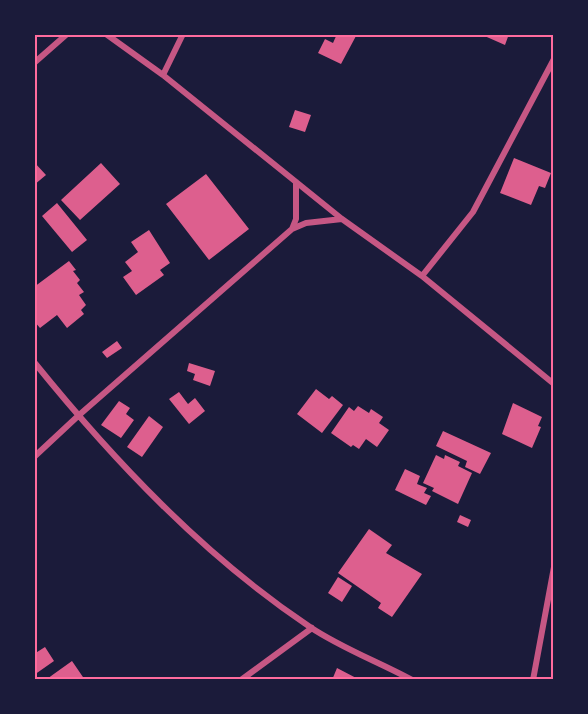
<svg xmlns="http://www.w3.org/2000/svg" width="588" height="714" viewBox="0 0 588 714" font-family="Karla,sans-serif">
	<rect width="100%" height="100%" fill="#1b1b3a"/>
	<path fill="#dd5f8e" d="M 337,34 L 356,36 L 341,64 L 318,53 L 325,39 L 333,43 Z
		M 480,34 L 509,34 L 505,45 Z
		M 295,110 L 311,115 L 305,132 L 289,127 Z
		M 514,158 L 551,173 L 545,188 L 539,186 L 531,205 L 500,193 Z
		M 34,162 L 46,175 L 34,185 Z
		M 101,163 L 120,184 L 80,220 L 61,200 Z
		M 206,174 L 249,229 L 209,260 L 166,204 Z
		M 57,203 L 87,240 L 72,252 L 42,216 Z
		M 149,230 L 170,263 L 160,270 L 164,275 L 136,295 L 123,277 L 132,271 L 125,262 L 138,252 L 131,242 Z
		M 69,261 L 76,270 L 73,271 L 80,280 L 77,283 L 84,292 L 79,295 L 86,305 L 81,310 L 84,314 L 67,328 L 57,315 L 40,328 L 34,321 L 34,287 Z
		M 117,341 L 122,348 L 107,358 L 102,352 Z
		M 189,363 L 215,371 L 210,386 L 193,380 L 195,374 L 187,371 Z
		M 316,389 L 329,399 L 332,396 L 343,405 L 322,433 L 297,414 Z
		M 179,392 L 188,404 L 195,398 L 205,411 L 189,424 L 169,399 Z
		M 119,401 L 130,408 L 126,414 L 134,420 L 121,438 L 101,425 Z
		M 513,403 L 542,417 L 538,426 L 541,427 L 532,448 L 502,434 Z
		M 358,406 L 369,413 L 371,409 L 383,417 L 379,423 L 389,430 L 377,447 L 366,439 L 359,449 L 353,445 L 351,447 L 331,433 L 349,407 L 354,411 Z
		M 149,416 L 163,427 L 142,457 L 127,447 Z
		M 443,431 L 491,453 L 480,474 L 465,467 L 467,461 L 436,446 Z
		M 436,455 L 444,459 L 445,455 L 460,462 L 458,466 L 472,473 L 458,504 L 432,491 L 434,488 L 423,483 Z
		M 405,469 L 420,476 L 417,484 L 427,488 L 424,493 L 431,496 L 426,505 L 395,490 Z
		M 460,515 L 471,520 L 468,527 L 457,522 Z
		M 369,529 L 392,545 L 386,553 L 422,574 L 392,617 L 378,608 L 381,603 L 338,573 Z
		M 338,577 L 352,586 L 342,602 L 328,593 Z
		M 45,647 L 54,661 L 34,675 L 34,654 Z
		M 72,661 L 85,680 L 46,680 L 51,676 Z
		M 337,668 L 360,680 L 332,680 Z"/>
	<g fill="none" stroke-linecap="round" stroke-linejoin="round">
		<path stroke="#c65784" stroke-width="6" d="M 106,34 L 163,75 L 342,219 L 422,276 L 554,384
			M 34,63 L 67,34
			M 163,75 L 183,34
			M 292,229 L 296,219 L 296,182
			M 422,276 L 473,212 L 554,59
			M 34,362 C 114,461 204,556 310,627 C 341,648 379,662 412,680
			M 34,457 L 78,416 L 292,229 L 306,223 L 342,219
			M 241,680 L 312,628
			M 533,680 L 554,567"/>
	</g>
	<rect width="588" height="714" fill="none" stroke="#1b1b3a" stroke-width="72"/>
	<rect x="36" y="36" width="516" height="642" fill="none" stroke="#ff6b9d" stroke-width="2"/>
</svg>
